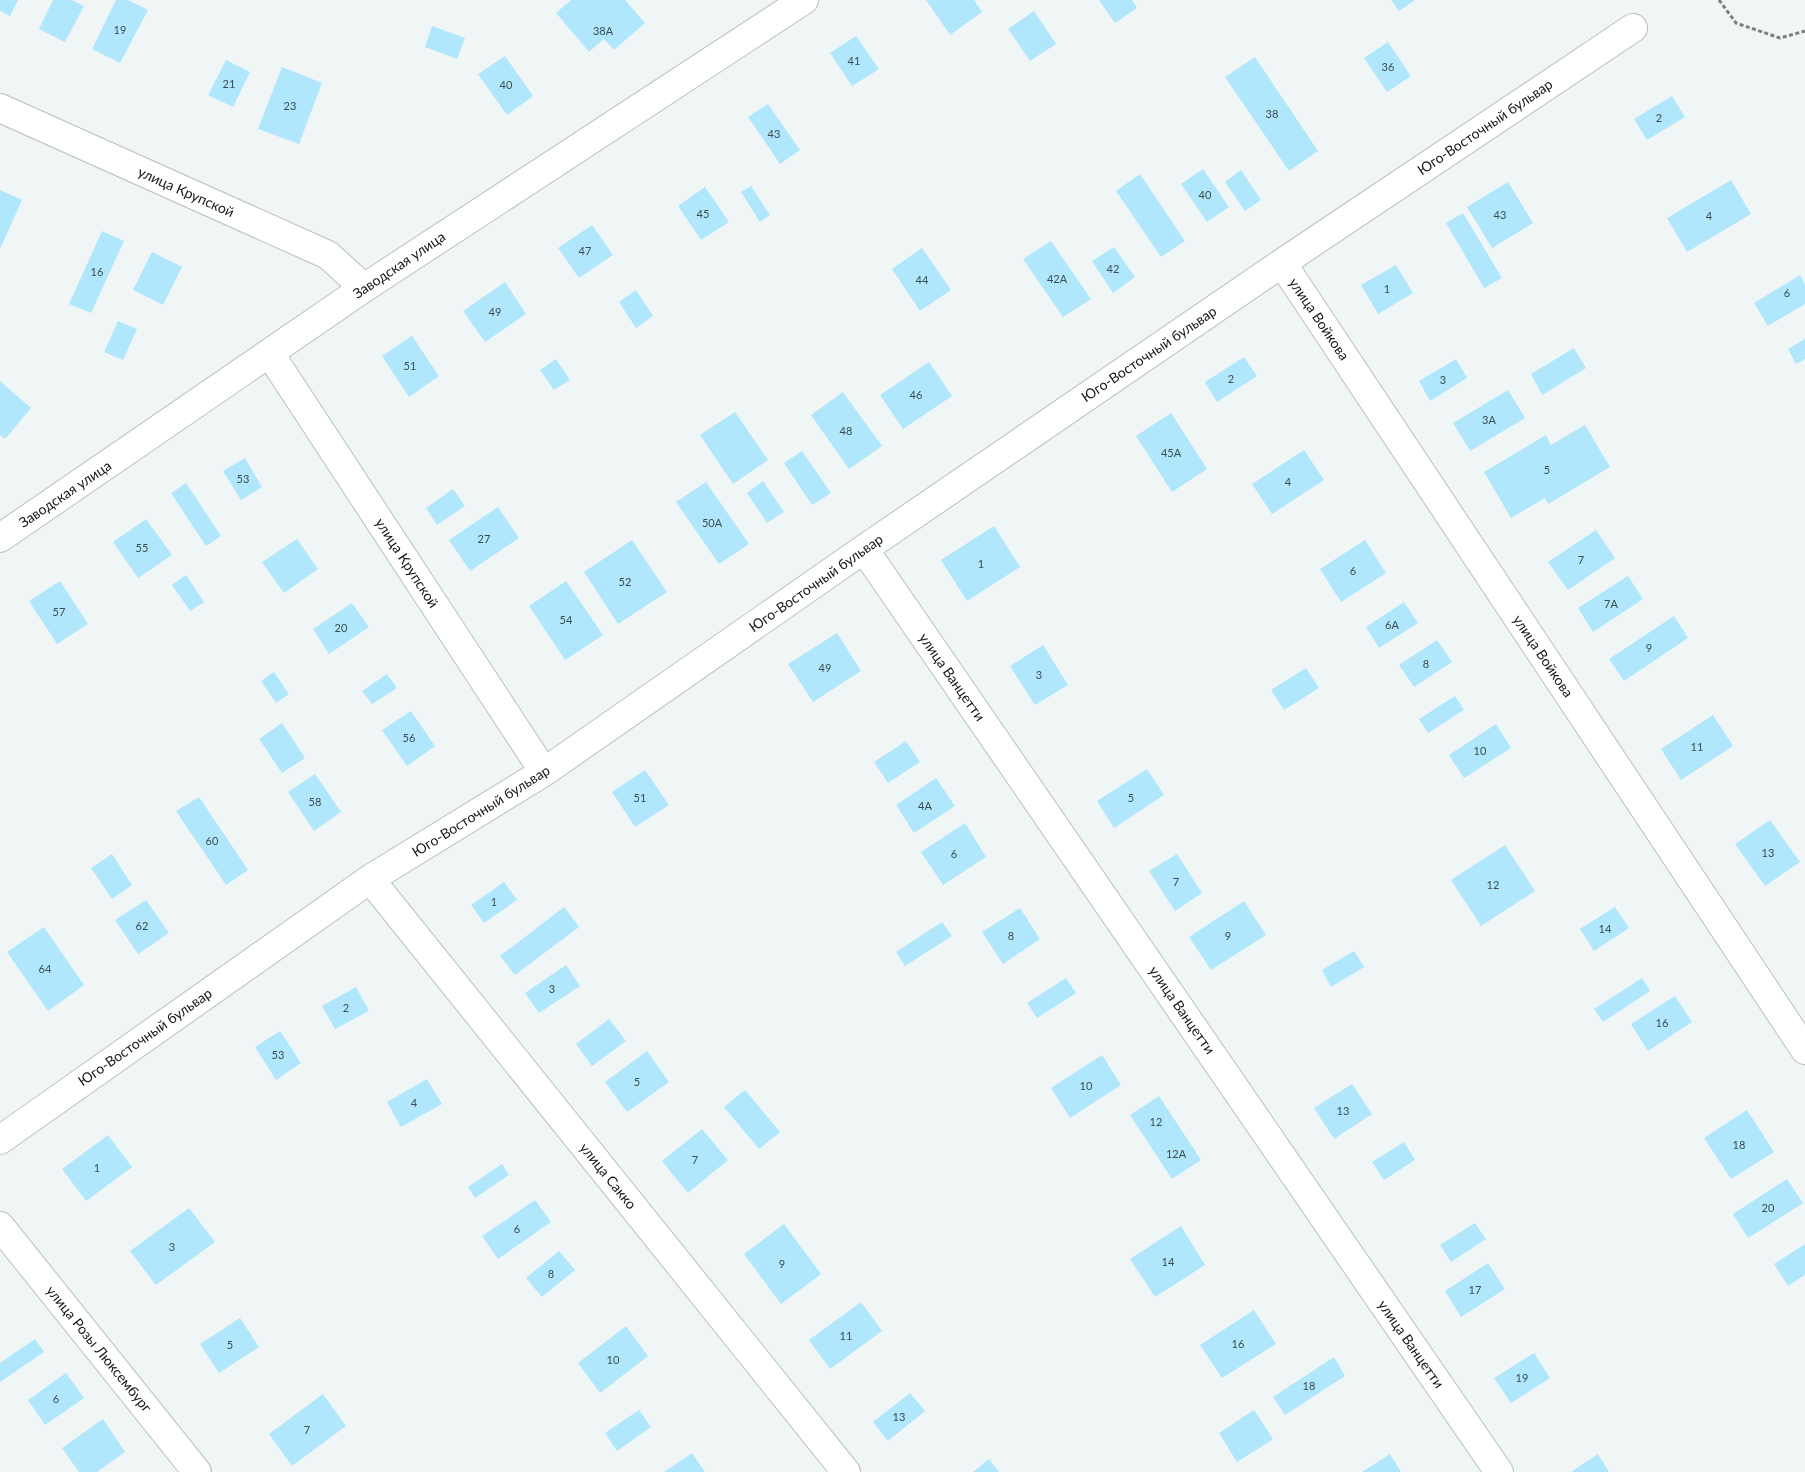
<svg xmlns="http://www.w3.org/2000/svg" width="1805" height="1472" viewBox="0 0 1805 1472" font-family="Lato,sans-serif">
	<rect width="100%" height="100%" fill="#f0f6f6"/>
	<path fill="#b0e7fc" d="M 0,0 L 18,0 L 10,16 L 0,11 Z
		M 53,0 L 72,0 L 84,6 L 65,42 L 39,29 Z
		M 116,0 L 128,0 L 148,10 L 120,63 L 92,49 Z
		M 571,0 L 625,0 L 645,23 L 614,50 L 604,39 L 589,52 L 556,13 Z
		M 926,0 L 974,0 L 982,12 L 950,35 Z
		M 1099,0 L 1132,0 L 1137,8 L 1115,23 Z
		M 1391,0 L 1415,0 L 1399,11 Z
		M 1034,11 L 1056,44 L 1030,61 L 1008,29 Z
		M 432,26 L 465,38 L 457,59 L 425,47 Z
		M 856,36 L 879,69 L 852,86 L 830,53 Z
		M 1388,42 L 1411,76 L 1387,92 L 1364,58 Z
		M 505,56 L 533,96 L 507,115 L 478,74 Z
		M 1255,57 L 1318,151 L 1289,171 L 1225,77 Z
		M 226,60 L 250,72 L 233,107 L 208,95 Z
		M 282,67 L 322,83 L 299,144 L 258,129 Z
		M 1672,96 L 1685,117 L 1647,140 L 1634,119 Z
		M 768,104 L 800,150 L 780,164 L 748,117 Z
		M 1203,169 L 1229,207 L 1207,222 L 1181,184 Z
		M 1241,170 L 1261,200 L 1245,211 L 1225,182 Z
		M 1140,174 L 1185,241 L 1161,257 L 1116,191 Z
		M 1731,180 L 1751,214 L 1687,252 L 1667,218 Z
		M 1508,182 L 1533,223 L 1492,248 L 1467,207 Z
		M 751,186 L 770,215 L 760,222 L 741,192 Z
		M 705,187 L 729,222 L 701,240 L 678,206 Z
		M 0,190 L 22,200 L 0,249 Z
		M 1463,213 L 1502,278 L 1484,288 L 1446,223 Z
		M 592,225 L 613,255 L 579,278 L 558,248 Z
		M 102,231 L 124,241 L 91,313 L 69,304 Z
		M 1051,241 L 1091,299 L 1063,317 L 1023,259 Z
		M 1114,247 L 1135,277 L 1113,293 L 1092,261 Z
		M 922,248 L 951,290 L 920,311 L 892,269 Z
		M 152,252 L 182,267 L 163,305 L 133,290 Z
		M 1396,265 L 1413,293 L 1378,314 L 1361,285 Z
		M 1800,275 L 1805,284 L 1805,304 L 1768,326 L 1754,303 Z
		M 505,282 L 526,314 L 485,342 L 463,311 Z
		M 636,290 L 653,316 L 636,328 L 619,302 Z
		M 118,321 L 137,329 L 123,360 L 104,352 Z
		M 412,336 L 439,376 L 409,397 L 382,356 Z
		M 1805,339 L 1805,359 L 1796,364 L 1788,349 Z
		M 1574,348 L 1586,368 L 1542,395 L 1531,374 Z
		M 1244,357 L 1257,376 L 1217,402 L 1205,382 Z
		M 556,359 L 570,380 L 554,390 L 540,370 Z
		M 1456,359 L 1467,378 L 1430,401 L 1419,381 Z
		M 929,362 L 952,396 L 903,429 L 880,395 Z
		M 0,381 L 31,408 L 5,439 L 0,435 Z
		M 1508,390 L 1525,418 L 1470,451 L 1453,423 Z
		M 843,392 L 882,446 L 849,469 L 811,415 Z
		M 735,412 L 768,460 L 733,484 L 700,435 Z
		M 1171,413 L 1207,469 L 1172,492 L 1136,436 Z
		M 1585,425 L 1610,467 L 1548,504 L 1545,498 L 1511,518 L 1484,472 L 1546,435 L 1551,445 Z
		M 1304,450 L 1324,480 L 1272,514 L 1252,484 Z
		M 802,451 L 831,493 L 812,505 L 784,463 Z
		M 245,458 L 262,487 L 241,500 L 223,471 Z
		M 763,481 L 784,512 L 767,523 L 747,493 Z
		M 706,482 L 749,544 L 719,564 L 676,502 Z
		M 186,483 L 221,536 L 206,546 L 171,493 Z
		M 453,489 L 465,506 L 437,525 L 426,508 Z
		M 498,507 L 519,538 L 470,571 L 449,540 Z
		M 146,519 L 172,555 L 138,578 L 113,542 Z
		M 994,526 L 1020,567 L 967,601 L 941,560 Z
		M 1596,530 L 1615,558 L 1568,590 L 1548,562 Z
		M 297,539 L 318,569 L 284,593 L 262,562 Z
		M 632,540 L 667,592 L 618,624 L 584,572 Z
		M 1365,540 L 1386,573 L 1341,602 L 1320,569 Z
		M 186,575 L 204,602 L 190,611 L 172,585 Z
		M 1628,576 L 1643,599 L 1593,632 L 1578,608 Z
		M 60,581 L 88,624 L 57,644 L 29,601 Z
		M 566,581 L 603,635 L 565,660 L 529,606 Z
		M 1404,602 L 1418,623 L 1379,648 L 1366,627 Z
		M 352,603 L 369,627 L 329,654 L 313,629 Z
		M 1674,616 L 1688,638 L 1624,681 L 1609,659 Z
		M 837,633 L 861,671 L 813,702 L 788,664 Z
		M 1437,640 L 1452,662 L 1414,687 L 1399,665 Z
		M 1043,645 L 1068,685 L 1035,705 L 1010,666 Z
		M 1306,668 L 1319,688 L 1284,710 L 1271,690 Z
		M 274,672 L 289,694 L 276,703 L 261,681 Z
		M 387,674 L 397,688 L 372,704 L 362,691 Z
		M 1455,696 L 1464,710 L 1428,733 L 1419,719 Z
		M 411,711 L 435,746 L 407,766 L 382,730 Z
		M 1713,715 L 1733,746 L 1681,780 L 1661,749 Z
		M 282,723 L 305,758 L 282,773 L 259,739 Z
		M 1496,724 L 1511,748 L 1464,778 L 1449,755 Z
		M 906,741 L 920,762 L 888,783 L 874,762 Z
		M 1147,769 L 1164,795 L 1114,828 L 1097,801 Z
		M 645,770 L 669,805 L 635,827 L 612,792 Z
		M 315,774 L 341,812 L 314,831 L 288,792 Z
		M 936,778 L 955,806 L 914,833 L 896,805 Z
		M 199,797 L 248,870 L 226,885 L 176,811 Z
		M 1770,820 L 1800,862 L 1765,886 L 1735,844 Z
		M 965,823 L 986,857 L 943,885 L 921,852 Z
		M 1505,845 L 1535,891 L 1481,926 L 1451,880 Z
		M 112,854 L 132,885 L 112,899 L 91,868 Z
		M 1177,854 L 1202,893 L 1175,911 L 1149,871 Z
		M 504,882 L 517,900 L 484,923 L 471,905 Z
		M 146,900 L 169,933 L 138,954 L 115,920 Z
		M 1244,901 L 1266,935 L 1211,970 L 1189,937 Z
		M 564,907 L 579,927 L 515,975 L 500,956 Z
		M 1615,907 L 1629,928 L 1594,951 L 1580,929 Z
		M 1020,908 L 1040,939 L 1003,964 L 982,932 Z
		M 942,922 L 952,936 L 905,966 L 896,952 Z
		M 44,927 L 84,985 L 48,1011 L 7,952 Z
		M 1354,951 L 1364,967 L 1331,987 L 1322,970 Z
		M 566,965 L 580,986 L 539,1013 L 525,993 Z
		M 1066,978 L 1076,993 L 1037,1018 L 1027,1003 Z
		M 1642,978 L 1650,991 L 1603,1022 L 1594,1009 Z
		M 356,987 L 369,1011 L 335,1029 L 322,1006 Z
		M 1675,996 L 1692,1022 L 1648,1051 L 1631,1024 Z
		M 609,1019 L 626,1041 L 592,1066 L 576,1044 Z
		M 280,1031 L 301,1063 L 276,1080 L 255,1047 Z
		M 647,1051 L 669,1082 L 627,1112 L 605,1082 Z
		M 1102,1055 L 1121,1085 L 1070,1118 L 1051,1088 Z
		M 427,1079 L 442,1104 L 401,1127 L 387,1102 Z
		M 1352,1084 L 1372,1114 L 1334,1139 L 1314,1108 Z
		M 745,1090 L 780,1132 L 759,1149 L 724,1107 Z
		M 1159,1096 L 1201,1160 L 1172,1179 L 1130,1115 Z
		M 1747,1110 L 1774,1152 L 1731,1179 L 1704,1138 Z
		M 702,1129 L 728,1160 L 688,1193 L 662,1161 Z
		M 108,1135 L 132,1167 L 86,1201 L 62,1169 Z
		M 1404,1142 L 1415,1160 L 1384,1180 L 1372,1162 Z
		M 502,1164 L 509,1175 L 475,1198 L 468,1187 Z
		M 1787,1179 L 1803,1203 L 1748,1238 L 1733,1214 Z
		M 535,1200 L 551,1222 L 498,1259 L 482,1236 Z
		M 189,1208 L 215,1242 L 156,1285 L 130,1251 Z
		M 1475,1223 L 1486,1239 L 1451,1262 L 1440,1245 Z
		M 784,1224 L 821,1274 L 781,1304 L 744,1254 Z
		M 1181,1226 L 1205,1265 L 1155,1297 L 1130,1259 Z
		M 1805,1244 L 1805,1275 L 1788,1286 L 1774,1264 Z
		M 559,1251 L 575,1270 L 542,1297 L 526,1278 Z
		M 1488,1263 L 1505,1289 L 1461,1317 L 1445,1291 Z
		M 861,1302 L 882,1331 L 830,1369 L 809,1340 Z
		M 1254,1310 L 1276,1344 L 1222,1378 L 1200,1345 Z
		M 240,1318 L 259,1347 L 219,1373 L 200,1344 Z
		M 626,1326 L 648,1356 L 600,1393 L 578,1363 Z
		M 35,1339 L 44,1352 L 0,1382 L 0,1363 Z
		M 1534,1353 L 1550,1378 L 1511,1403 L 1494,1378 Z
		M 1334,1357 L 1345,1376 L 1285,1415 L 1273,1397 Z
		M 66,1373 L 84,1398 L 45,1425 L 28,1400 Z
		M 910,1393 L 925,1411 L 888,1441 L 873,1422 Z
		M 323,1394 L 346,1426 L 292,1466 L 269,1434 Z
		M 639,1410 L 651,1427 L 617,1451 L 605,1433 Z
		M 1254,1410 L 1273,1439 L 1237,1462 L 1219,1433 Z
		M 103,1419 L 125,1452 L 97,1472 L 79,1472 L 62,1448 Z
		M 692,1453 L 705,1472 L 664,1472 Z
		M 1390,1454 L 1401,1472 L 1362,1472 Z
		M 1598,1454 L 1609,1472 L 1571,1472 Z
		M 989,1459 L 999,1472 L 973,1472 Z"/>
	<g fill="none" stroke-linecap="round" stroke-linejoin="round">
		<defs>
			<path id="minor" d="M 0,108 L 328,255 L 364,288
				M 1282,263 L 1805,1050
				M 270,354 L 544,772
				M 0,538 L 364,288 L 804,0
				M 864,549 L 1499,1472
				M 370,879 L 846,1472
				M 0,1140 L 370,879 L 544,772 L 864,549 L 1282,263 L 1633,28
				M 0,1226 L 197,1472"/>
		</defs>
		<use href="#minor" stroke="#bac0bf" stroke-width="30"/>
		<path stroke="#7b7f7f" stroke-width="3" stroke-dasharray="4 2.5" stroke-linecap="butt" d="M 1719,0 L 1736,23 L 1780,38 L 1805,31"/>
		<use href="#minor" stroke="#fff" stroke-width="28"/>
	</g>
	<g text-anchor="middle" stroke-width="4" stroke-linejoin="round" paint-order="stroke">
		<g font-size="11" fill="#3c4c51">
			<text x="120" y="34">19</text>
			<text x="603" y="35">38А</text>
			<text x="854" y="65">41</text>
			<text x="1388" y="71">36</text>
			<text x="229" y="88">21</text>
			<text x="506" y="89">40</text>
			<text x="290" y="110">23</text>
			<text x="1272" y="118">38</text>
			<text x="1659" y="122">2</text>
			<text x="774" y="138">43</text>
			<text x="1205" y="199">40</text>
			<text x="703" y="218">45</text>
			<text x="1500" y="219">43</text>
			<text x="1709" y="220">4</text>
			<text x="585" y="255">47</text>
			<text x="1113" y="273">42</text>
			<text x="97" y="276">16</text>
			<text x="1057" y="283">42А</text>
			<text x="922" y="284">44</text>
			<text x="1387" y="293">1</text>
			<text x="1787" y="297">6</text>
			<text x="495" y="316">49</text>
			<text x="410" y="370">51</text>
			<text x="1231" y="383">2</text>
			<text x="1443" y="384">3</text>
			<text x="916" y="399">46</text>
			<text x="1489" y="424">3А</text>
			<text x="846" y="435">48</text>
			<text x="1171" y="457">45А</text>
			<text x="1547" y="474">5</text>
			<text x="243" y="483">53</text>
			<text x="1288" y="486">4</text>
			<text x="712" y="527">50А</text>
			<text x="484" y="543">27</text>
			<text x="142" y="552">55</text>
			<text x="1581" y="564">7</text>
			<text x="981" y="568">1</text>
			<text x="1353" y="575">6</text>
			<text x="625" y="586">52</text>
			<text x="1611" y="608">7А</text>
			<text x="59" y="616">57</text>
			<text x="566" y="624">54</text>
			<text x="1392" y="629">6А</text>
			<text x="341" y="632">20</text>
			<text x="1649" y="652">9</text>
			<text x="1426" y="668">8</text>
			<text x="825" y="672">49</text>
			<text x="1039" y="679">3</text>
			<text x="409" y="742">56</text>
			<text x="1697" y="751">11</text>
			<text x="1480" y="755">10</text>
			<text x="640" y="802">51</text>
			<text x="1131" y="802">5</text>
			<text x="315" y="806">58</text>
			<text x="925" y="810">4А</text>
			<text x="212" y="845">60</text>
			<text x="1768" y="857">13</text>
			<text x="954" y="858">6</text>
			<text x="1176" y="886">7</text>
			<text x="1493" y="889">12</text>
			<text x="494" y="906">1</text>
			<text x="142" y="930">62</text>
			<text x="1605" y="933">14</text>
			<text x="1011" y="940">8</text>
			<text x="1228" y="940">9</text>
			<text x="45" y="973">64</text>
			<text x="552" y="993">3</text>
			<text x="346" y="1012">2</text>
			<text x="1662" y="1027">16</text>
			<text x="278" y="1059">53</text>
			<text x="637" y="1086">5</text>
			<text x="1086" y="1090">10</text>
			<text x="414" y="1107">4</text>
			<text x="1343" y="1115">13</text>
			<text x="1156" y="1126">12</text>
			<text x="1739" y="1149">18</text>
			<text x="1176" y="1158">12А</text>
			<text x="695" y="1164">7</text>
			<text x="97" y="1172">1</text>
			<text x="1768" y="1212">20</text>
			<text x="517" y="1233">6</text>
			<text x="172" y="1251">3</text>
			<text x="1168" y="1266">14</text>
			<text x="782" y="1268">9</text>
			<text x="551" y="1278">8</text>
			<text x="1475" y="1294">17</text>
			<text x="846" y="1340">11</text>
			<text x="1238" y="1348">16</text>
			<text x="230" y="1349">5</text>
			<text x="613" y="1364">10</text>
			<text x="1522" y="1382">19</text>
			<text x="1309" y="1390">18</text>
			<text x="56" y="1403">6</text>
			<text x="899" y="1421">13</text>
			<text x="307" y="1434">7</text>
		</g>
		<g font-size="14" fill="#161818" stroke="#fff">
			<text transform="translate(1485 127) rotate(-34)" y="5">Юго-Восточный бульвар</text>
			<text transform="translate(186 192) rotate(24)" y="5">улица Крупской</text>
			<text transform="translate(399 265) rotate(-34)" y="5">Заводская улица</text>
			<text transform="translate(1319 319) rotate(56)" y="5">улица Войкова</text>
			<text transform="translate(1149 354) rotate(-34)" y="5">Юго-Восточный бульвар</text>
			<text transform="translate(65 494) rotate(-34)" y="5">Заводская улица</text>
			<text transform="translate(407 563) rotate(57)" y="5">улица Крупской</text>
			<text transform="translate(816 583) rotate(-35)" y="5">Юго-Восточный бульвар</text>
			<text transform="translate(1543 656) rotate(56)" y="5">улица Войкова</text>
			<text transform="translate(952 677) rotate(55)" y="5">улица Ванцетти</text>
			<text transform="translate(481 811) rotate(-32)" y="5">Юго-Восточный бульвар</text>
			<text transform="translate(1182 1010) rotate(55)" y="5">улица Ванцетти</text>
			<text transform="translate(145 1037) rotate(-35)" y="5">Юго-Восточный бульвар</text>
			<text transform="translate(608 1176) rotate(51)" y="5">улица Сакко</text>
			<text transform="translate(1411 1344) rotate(55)" y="5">улица Ванцетти</text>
			<text transform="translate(99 1349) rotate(51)" y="5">улица Розы Люксембург</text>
		</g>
	</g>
</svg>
